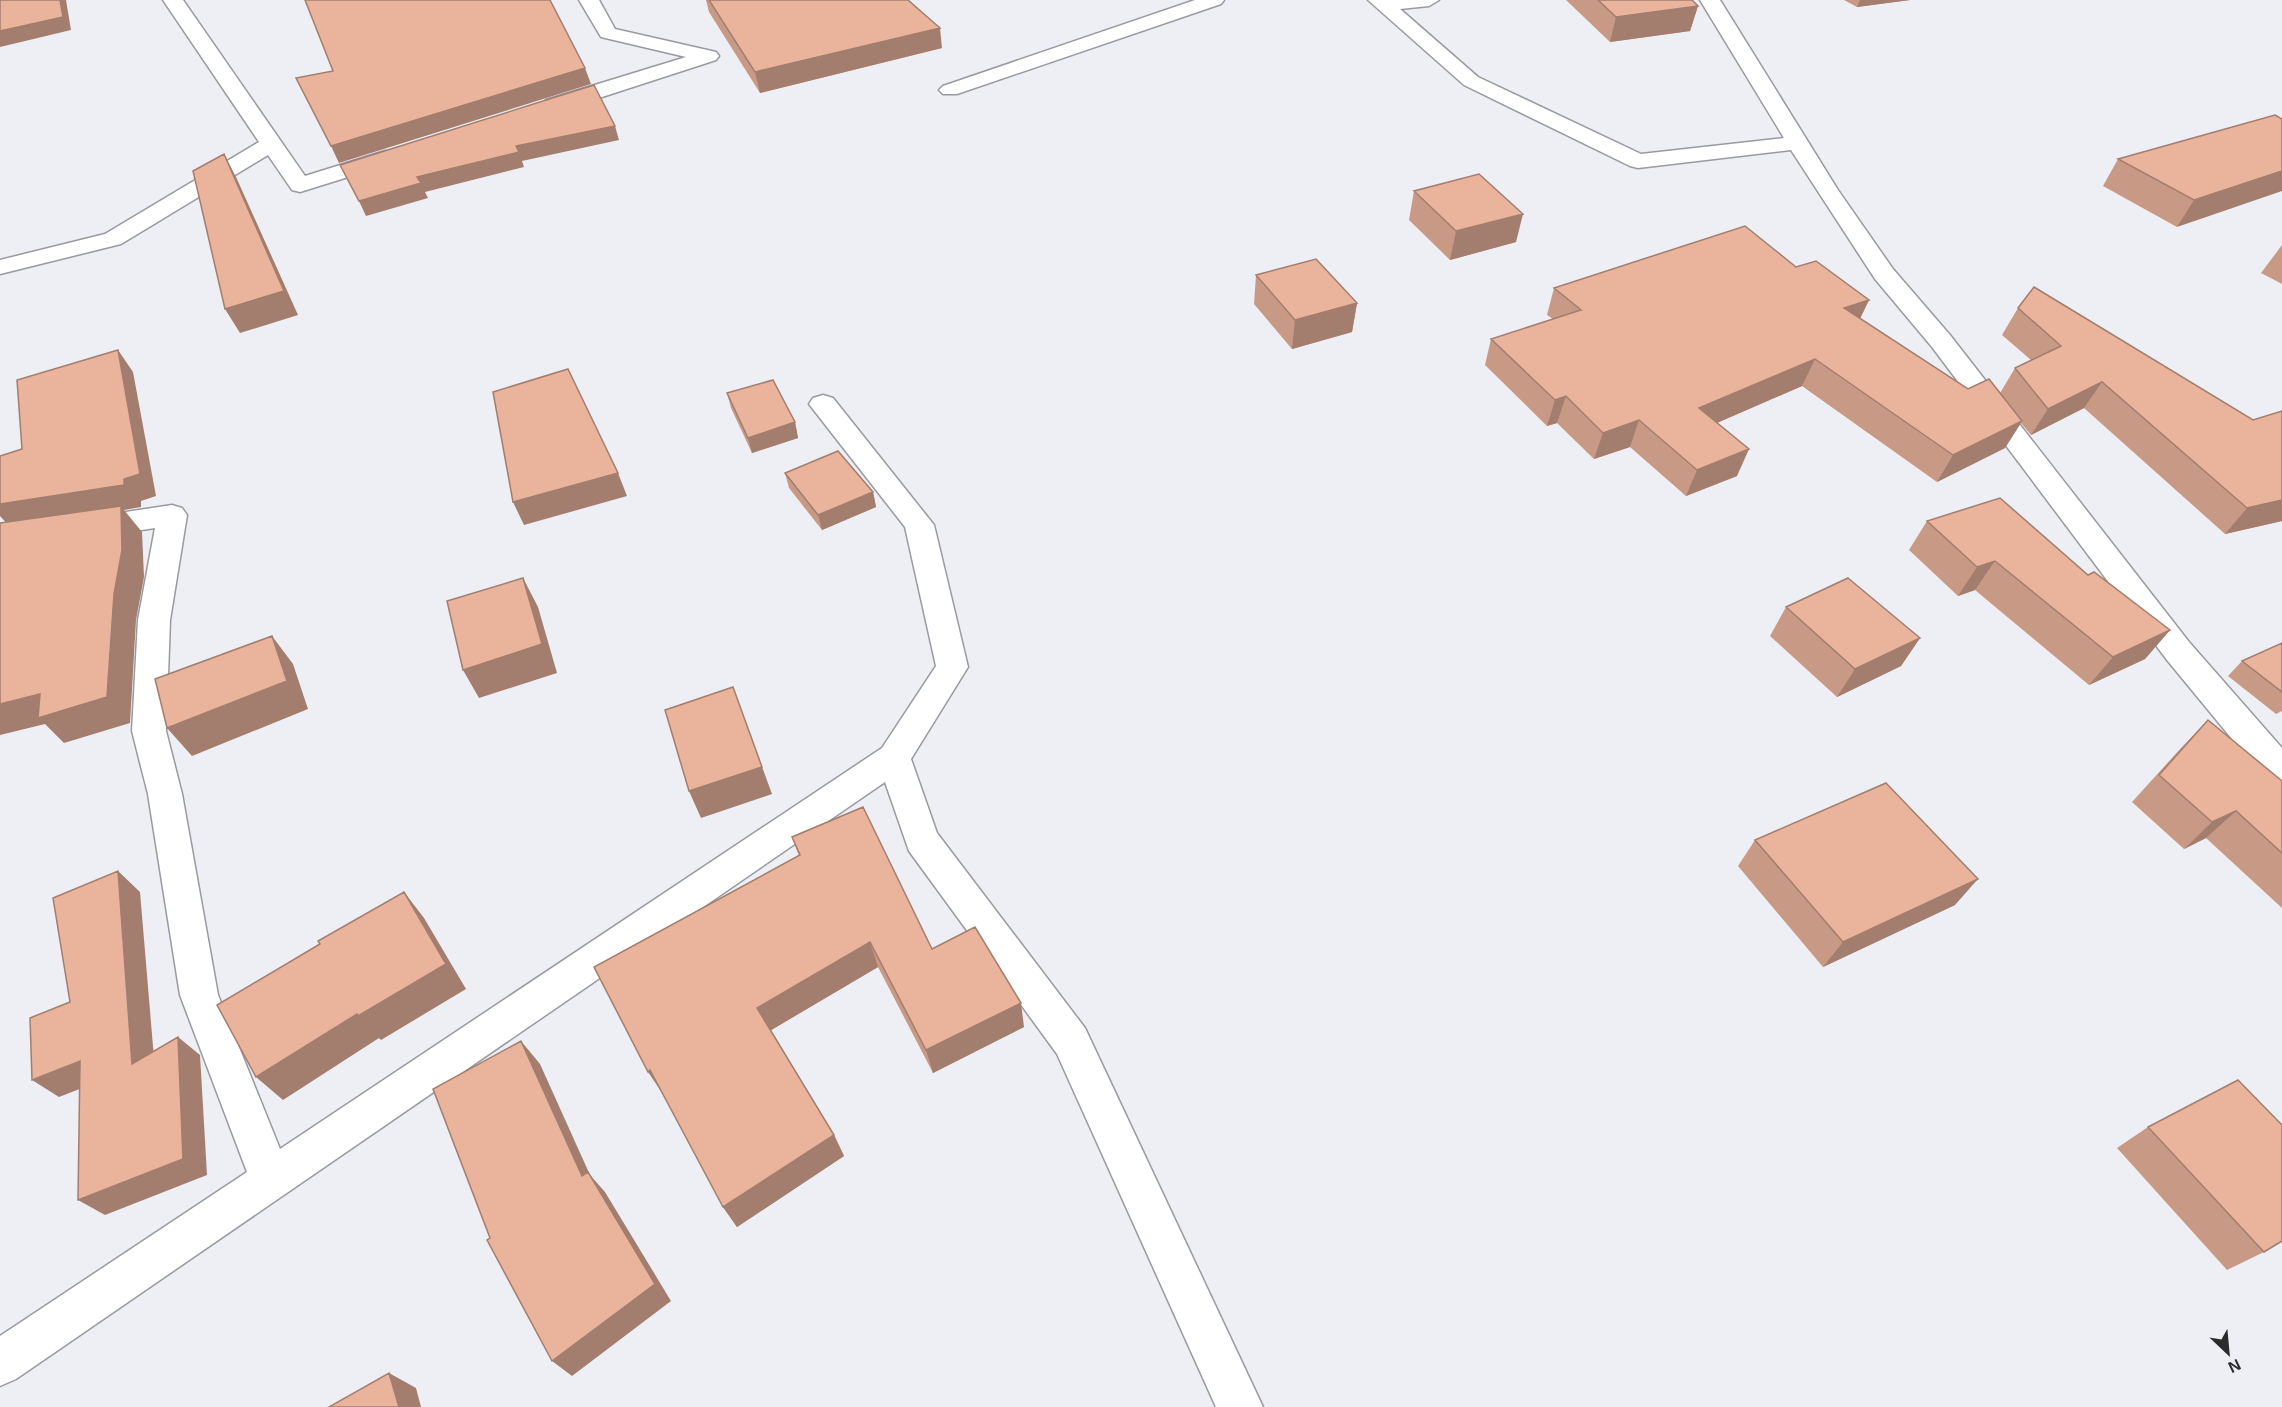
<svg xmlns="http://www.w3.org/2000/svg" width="2282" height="1407" viewBox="0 0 2282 1407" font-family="Helvetica,sans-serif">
	<rect width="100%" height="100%" fill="#edeff5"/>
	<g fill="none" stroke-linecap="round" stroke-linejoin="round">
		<defs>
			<path id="minor" d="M 163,0 L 183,0 L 305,176 L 385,151 L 393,153 L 396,158 L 393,163 L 300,192 L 292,190 L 268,155 L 121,244 L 0,274 L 0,260 L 105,234 L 259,142 Z
				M 579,0 L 599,0 L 615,29 L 716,52 L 719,56 L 716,60 L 562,110 L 546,110 L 543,105 L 546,100 L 686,57 L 601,37 Z
				M 1195,0 L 1224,0 L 1221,4 L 957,94 L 943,94 L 939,90 L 943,86 Z
				M 1368,0 L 1439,0 L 1429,6 L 1400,9 L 1478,77 L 1641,154 L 1784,138 L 1700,0 L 1720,0 L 1838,190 L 1893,269 L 1950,335 L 2189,642 L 2282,748 L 2282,783 L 2270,779 L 2246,756 L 2167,660 L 1932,347 L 1875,279 L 1791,150 L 1638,168 L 1630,166 L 1464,85 Z
				M 823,395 L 833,398 L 934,525 L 968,667 L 911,759 L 937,833 L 1085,1028 L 1263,1407 L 1216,1407 L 1057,1054 L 909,851 L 885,782 L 16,1379 L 0,1386 L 0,1336 L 247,1172 L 180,995 L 148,794 L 132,731 L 138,620 L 155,528 L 0,551 L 0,531 L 172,505 L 182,508 L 187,515 L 170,620 L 166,731 L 182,794 L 218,995 L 280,1149 L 882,748 L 936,666 L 905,527 L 809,404 L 813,398 Z"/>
		</defs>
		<use href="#minor" stroke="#989aa0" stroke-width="3"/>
		<use href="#minor" fill="#fff" fill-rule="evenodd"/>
	</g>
	<path fill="#c89a86" d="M 706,0 L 908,0 L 942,48 L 760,93 L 709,12 Z
		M 1566,0 L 1692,0 L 1698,6 L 1690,31 L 1610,42 Z
		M 1844,0 L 1910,0 L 1857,7 Z
		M 2275,115 L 2177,227 L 2103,186 L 2118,159 Z
		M 1414,191 L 1516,242 L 1450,260 L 1409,220 Z
		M 2282,245 L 2282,284 L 2261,273 Z
		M 1796,267 L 1869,300 L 1860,318 L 1968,389 L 2000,393 L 2015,368 L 2031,360 L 2002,335 L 2018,308 L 2253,420 L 2282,411 L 2282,521 L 2225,534 L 2084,408 L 2031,435 L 2021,423 L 2005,448 L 1937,482 L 1802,386 L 1717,423 L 1737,476 L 1686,496 L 1630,447 L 1594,459 L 1557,423 L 1547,426 L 1485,365 L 1491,339 L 1553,319 L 1547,315 L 1554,288 Z
		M 1256,275 L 1357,303 L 1352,332 L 1292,349 L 1254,304 Z
		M 727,393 L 795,422 L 798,438 L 752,453 L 731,408 Z
		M 785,473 L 873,492 L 876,507 L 822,530 L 789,488 Z
		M 1927,521 L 2088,575 L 2170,630 L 2145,659 L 2089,685 L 1975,590 L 1958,596 L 1909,550 Z
		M 1786,607 L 1920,638 L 1901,666 L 1837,697 L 1770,636 Z
		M 2282,643 L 2282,711 L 2276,714 L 2228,676 L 2242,661 Z
		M 2208,720 L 2282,781 L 2282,908 L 2206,838 L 2184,849 L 2132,802 L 2181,748 Z
		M 792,837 L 932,949 L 1024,1027 L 933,1073 L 878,967 L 771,1030 L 834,1135 L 844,1156 L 737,1227 L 723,1207 L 799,856 Z
		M 1755,840 L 1955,905 L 1823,967 L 1738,866 Z
		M 2148,1127 L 2264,1252 L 2227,1270 L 2117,1148 Z"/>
	<path fill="#a37d6d" d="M 60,0 L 66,0 L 71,30 L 0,47 L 0,31 Z
		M 1860,0 L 1910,0 L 1857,7 Z
		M 1698,6 L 1690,31 L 1610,42 L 1616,17 Z
		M 940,28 L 942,48 L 760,93 L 755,72 Z
		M 585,68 L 591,84 L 339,163 L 331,146 Z
		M 615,126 L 619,140 L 522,161 L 524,167 L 425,192 L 428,198 L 366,216 L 359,201 L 417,177 L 516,146 Z
		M 224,154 L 236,177 L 298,315 L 240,333 L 225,309 Z
		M 2282,171 L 2282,191 L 2177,227 L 2194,200 Z
		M 1523,214 L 1516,242 L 1450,260 L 1456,231 Z
		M 1869,300 L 1856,327 L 1844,308 Z
		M 1357,303 L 1352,332 L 1292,349 L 1295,320 Z
		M 118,350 L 133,372 L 156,496 L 141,501 L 141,507 L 124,510 L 142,532 L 144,577 L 136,620 L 130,723 L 64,743 L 45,724 L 0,735 L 0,704 L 10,527 L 0,516 L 0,504 Z
		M 1815,359 L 1802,386 L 1689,435 L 1699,408 Z
		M 2102,382 L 2084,408 L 2031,435 L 2048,409 Z
		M 1566,396 L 1557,423 L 1547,426 L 1555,400 Z
		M 1639,420 L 1630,447 L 1594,459 L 1603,433 Z
		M 2022,421 L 2005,448 L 1937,482 L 1953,455 Z
		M 795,422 L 798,438 L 752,453 L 748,438 Z
		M 1749,449 L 1737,476 L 1686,496 L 1697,470 Z
		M 618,473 L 627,496 L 524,525 L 513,502 Z
		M 873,492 L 876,507 L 822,530 L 818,515 Z
		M 2282,500 L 2282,521 L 2225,534 L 2247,508 Z
		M 1995,561 L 1975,590 L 1958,596 L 1977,567 Z
		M 523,578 L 538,607 L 557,673 L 479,698 L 463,670 Z
		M 2170,630 L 2145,659 L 2089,685 L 2113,657 Z
		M 272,636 L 293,664 L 308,709 L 192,756 L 167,728 Z
		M 1920,638 L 1901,666 L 1837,697 L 1855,669 Z
		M 743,715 L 772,794 L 701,818 L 689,791 Z
		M 2236,811 L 2206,838 L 2184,849 L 2212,822 Z
		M 118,871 L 140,892 L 156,1082 L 132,1064 Z
		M 1978,879 L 1955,905 L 1823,967 L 1843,942 Z
		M 404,892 L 424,918 L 466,989 L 381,1040 L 379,1038 L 283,1100 L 256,1077 Z
		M 870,942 L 878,967 L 768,1032 L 757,1008 Z
		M 1021,1003 L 1024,1027 L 933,1073 L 926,1050 Z
		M 178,1037 L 200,1055 L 207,1175 L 105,1215 L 78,1200 Z
		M 521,1041 L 540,1064 L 590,1175 L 605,1192 L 671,1301 L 572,1376 L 552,1361 L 582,1176 Z
		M 80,1061 L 105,1079 L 59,1097 L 32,1080 Z
		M 650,1070 L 663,1094 L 648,1072 Z
		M 834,1135 L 844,1156 L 737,1227 L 723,1207 Z
		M 389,1373 L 416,1388 L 421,1407 L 399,1407 Z"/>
	<path fill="#e9b39c" stroke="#a37d6d" stroke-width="1.5" d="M 0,0 L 60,0 L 63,17 L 0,31 Z
		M 305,0 L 550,0 L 585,68 L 331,146 L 296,78 L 333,71 Z
		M 709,0 L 908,0 L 940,28 L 755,72 Z
		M 1598,0 L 1692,0 L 1698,6 L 1616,17 Z
		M 594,85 L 615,126 L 516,146 L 519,152 L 417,177 L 421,183 L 359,201 L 340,165 Z
		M 2275,115 L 2282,119 L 2282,171 L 2194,200 L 2118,159 Z
		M 224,154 L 284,291 L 225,309 L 193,171 Z
		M 1479,174 L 1523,214 L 1456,231 L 1414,191 Z
		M 1745,226 L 1796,267 L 1816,261 L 1869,300 L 1844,308 L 1968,389 L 1989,379 L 2022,421 L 1953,455 L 1815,359 L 1699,408 L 1749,449 L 1697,470 L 1639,420 L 1603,433 L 1566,396 L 1555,400 L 1491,339 L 1581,310 L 1554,288 Z
		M 1316,259 L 1357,303 L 1295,320 L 1256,275 Z
		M 2034,287 L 2253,420 L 2282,411 L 2282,500 L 2247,508 L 2102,382 L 2048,409 L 2015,368 L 2061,346 L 2018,308 Z
		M 118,350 L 140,474 L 124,479 L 124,485 L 0,504 L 0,456 L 22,449 L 17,380 Z
		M 568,369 L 618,473 L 513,502 L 493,392 Z
		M 773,380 L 795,422 L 748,438 L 727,393 Z
		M 838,451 L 873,492 L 818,515 L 785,473 Z
		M 2000,498 L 2088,575 L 2094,572 L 2170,630 L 2113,657 L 1995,561 L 1977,567 L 1927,521 Z
		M 121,506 L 122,550 L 114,594 L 107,697 L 38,718 L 40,694 L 0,704 L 0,523 Z
		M 523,578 L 542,644 L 463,670 L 447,601 Z
		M 1848,578 L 1920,638 L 1855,669 L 1786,607 Z
		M 272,636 L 287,681 L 167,728 L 155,679 Z
		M 2282,643 L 2282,692 L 2242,661 Z
		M 733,687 L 762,767 L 689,791 L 665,710 Z
		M 2208,720 L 2282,781 L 2282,853 L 2236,811 L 2212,822 L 2159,775 Z
		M 1886,783 L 1978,879 L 1843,942 L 1755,840 Z
		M 863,807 L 932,949 L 975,927 L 1021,1003 L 926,1050 L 870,942 L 757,1008 L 834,1135 L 723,1207 L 650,1070 L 648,1072 L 594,967 L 800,855 L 792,837 Z
		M 118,871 L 132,1064 L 178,1037 L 183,1159 L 78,1200 L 80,1061 L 32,1080 L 30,1018 L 70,1002 L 53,898 Z
		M 404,892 L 446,964 L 358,1016 L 357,1014 L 256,1077 L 217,1005 L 320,944 L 318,941 Z
		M 521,1041 L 582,1176 L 588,1172 L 655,1284 L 552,1361 L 487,1240 L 490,1238 L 433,1089 Z
		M 2238,1080 L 2282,1125 L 2282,1241 L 2264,1252 L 2148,1127 Z
		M 389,1373 L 399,1407 L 329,1407 Z"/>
	<g transform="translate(2228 1353) rotate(154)" stroke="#edeff5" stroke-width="4.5" paint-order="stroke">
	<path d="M0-4.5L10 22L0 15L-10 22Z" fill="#2b2b2e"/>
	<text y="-9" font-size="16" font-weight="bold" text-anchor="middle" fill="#2b2b2e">N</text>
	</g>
</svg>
